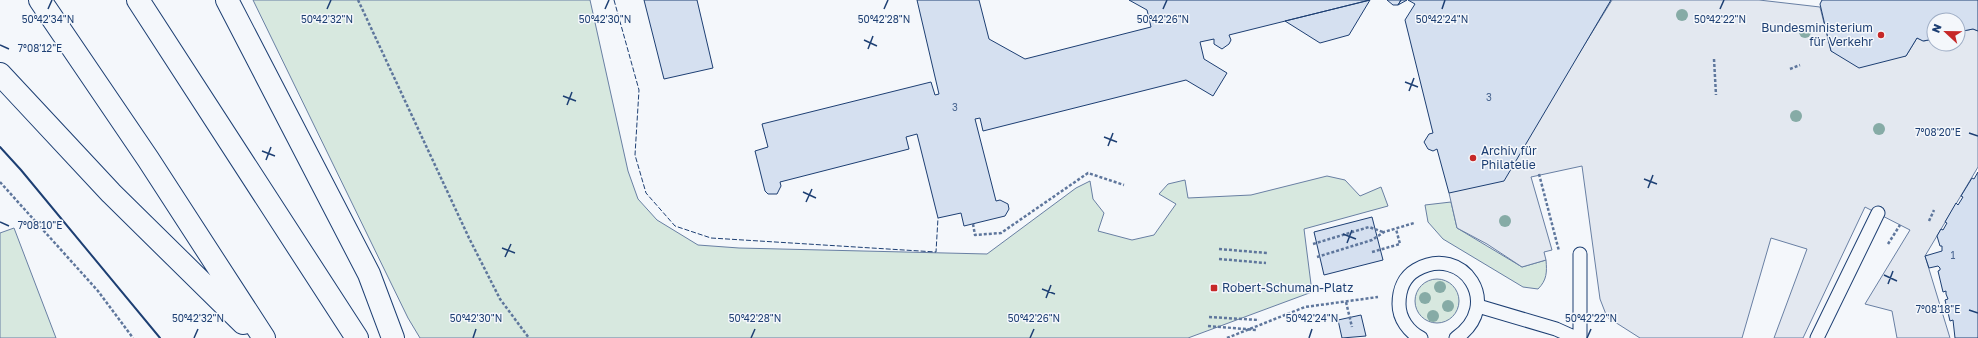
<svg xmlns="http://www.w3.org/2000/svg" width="1978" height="338" viewBox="0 0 1978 338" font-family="'Golos Text',sans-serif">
	<rect width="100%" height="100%" fill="#f4f7fb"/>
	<path fill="#d7e8df" stroke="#687fa3" d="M 253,0 L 590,0 L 628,171 L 638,199 L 657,220 L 698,245 L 739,248 L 987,254 L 1076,188 L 1090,181 L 1093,199 L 1104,213 L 1098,231 L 1132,240 L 1154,235 L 1176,204 L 1159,194 L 1168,184 L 1185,180 L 1188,198 L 1251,195 L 1327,176 L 1345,180 L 1360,196 L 1381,187 L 1388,206 L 1304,229 L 1312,292 L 1188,338 L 420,338 L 408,318 Z
		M 1451,202 L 1457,228 L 1522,267 L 1546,260 C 1547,272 1547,280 1538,289 L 1523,287 L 1443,239 L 1428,222 L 1425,205 Z
		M 14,228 L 56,338 L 0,338 L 0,233 Z
		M1415 301a22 22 0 1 1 44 0a22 22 0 1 1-44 0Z"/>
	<path fill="#e3e8f0" stroke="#687fa3" d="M 1612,0 L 1759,0 L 1820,7 L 1831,51 L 1906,56 L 1917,38 L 1924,41 L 1934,39 L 1934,44 L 1958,44 L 1958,32 L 1973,29 L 1978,31 L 1978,167 L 1925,256 L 1950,338 L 1897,338 L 1892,311 L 1865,304 L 1910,230 L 1865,207 L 1803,338 L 1774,338 L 1807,249 L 1771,238 L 1742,338 L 1640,338 L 1607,317 L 1600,299 L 1582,166 L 1531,177 L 1552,250 L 1544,252 L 1546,260 L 1522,267 L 1487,244 L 1457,228 L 1449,193 L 1575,60 Z"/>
	<path fill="#d5e0f0" stroke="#1d3f73" d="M 644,0 L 697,0 L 713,68 L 664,79 Z
		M 917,0 L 979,0 L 989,39 L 1025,59 L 1151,27 L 1147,10 L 1129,0 L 1370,0 L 1229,35 L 1231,40 L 1229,44 L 1222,49 L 1214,44 L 1214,39 L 1200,42 L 1204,59 L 1227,73 L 1213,96 L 1186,80 L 983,131 L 980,118 L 975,119 L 996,201 L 1000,200 L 1008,204 L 1009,209 L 1005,216 L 964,226 L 961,213 L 938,218 L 917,134 L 906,137 L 909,149 L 780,182 L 781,186 L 777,194 L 768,194 L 765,191 L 755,151 L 768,147 L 762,124 L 931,82 L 935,95 L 939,94 Z
		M 1370,0 L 1349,35 L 1320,43 L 1285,21 Z
		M 1387,0 L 1401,0 L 1398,5 L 1393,5 Z
		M 1401,0 L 1407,0 L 1398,5 Z
		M 1408,0 L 1611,0 L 1504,181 L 1449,193 L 1437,149 L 1433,151 L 1428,149 L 1424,142 L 1429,134 L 1433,133 L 1405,20 L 1415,4 Z
		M 1822,0 L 1978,0 L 1978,31 L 1973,29 L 1958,32 L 1958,20 L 1934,20 L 1934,39 L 1923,41 L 1917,38 L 1906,56 L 1859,68 L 1831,51 L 1820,4 Z
		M 1978,172 L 1978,338 L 1955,338 L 1953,320 L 1950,321 L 1945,300 L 1948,299 L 1946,294 L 1946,291 L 1943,292 L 1938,271 L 1940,270 L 1940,268 L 1938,266 L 1929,268 L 1925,256 L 1942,251 L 1942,246 L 1940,246 L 1937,236 L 1941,229 L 1943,230 L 1947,223 L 1945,222 L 1956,203 L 1958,205 L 1963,197 L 1961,196 L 1972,178 L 1974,179 Z
		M 1372,217 L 1383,260 L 1324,275 L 1314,232 Z
		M 1361,315 L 1366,336 L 1342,338 L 1338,320 Z"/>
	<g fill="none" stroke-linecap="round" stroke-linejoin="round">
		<defs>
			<path id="lane" d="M 1580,254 L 1580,338
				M 1478,306 L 1556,329 L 1576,338
				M 1421,338 C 1409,332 1399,319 1399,304 C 1399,290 1404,277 1416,270 C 1463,243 1504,305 1456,338
				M 1817,338 L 1878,213"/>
			<path id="highway" d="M 40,0 L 148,159 L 264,338
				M 138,0 L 357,338
				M 227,0 L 369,274 L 393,338
				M 0,74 L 111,193 L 243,323"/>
		</defs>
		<use href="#lane" stroke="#1d3f73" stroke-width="15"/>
		<use href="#highway" stroke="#1d3f73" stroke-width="24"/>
		<path stroke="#5e769c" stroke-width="2.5" stroke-dasharray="3 2" stroke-linecap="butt" d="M 358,0 L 469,238 L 500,299 L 529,338
			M 1714,59 L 1716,95
			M 1790,69 L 1800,65
			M 1539,174 L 1559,251
			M 0,182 L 98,291 L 133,338
			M 1929,221 L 1934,210
			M 973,224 L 975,235 L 1001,233 L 1088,173 L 1124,185
			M 1313,244 L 1369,227 L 1383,232
			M 1888,244 L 1900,225
			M 1219,249 L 1267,253
			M 1372,252 L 1400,244 L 1396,229
			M 1317,257 L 1372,240 L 1384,232 L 1414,223
			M 1219,259 L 1266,263
			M 1346,302 L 1352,327
			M 1209,317 L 1259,320
			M 1208,326 L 1257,330
			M 1227,338 L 1305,307 L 1378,297"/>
		<use href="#lane" stroke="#f4f7fb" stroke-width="13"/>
		<use href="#highway" stroke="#f4f7fb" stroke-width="22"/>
		<path stroke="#1d3f73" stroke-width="1" stroke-dasharray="5 2" stroke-linecap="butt" d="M 614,0 L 639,90 L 635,155 L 646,193 L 675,226 L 711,238 L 936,252 L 938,218"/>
		<path stroke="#1d3f73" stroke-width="2" d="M 0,147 L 21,170 L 160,338"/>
	</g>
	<g fill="#86aba6">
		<circle cx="1682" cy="15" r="6"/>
		<circle cx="1805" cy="32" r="6"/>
		<circle cx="1796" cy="116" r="6"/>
		<circle cx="1879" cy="129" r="6"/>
		<circle cx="1505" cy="221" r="6"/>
		<circle cx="1440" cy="287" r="6"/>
		<circle cx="1425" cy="298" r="6"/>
		<circle cx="1448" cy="306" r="6"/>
		<circle cx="1433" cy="316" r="6"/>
	</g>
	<path fill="none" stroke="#1d3f73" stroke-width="1.5" d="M 48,9 L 52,0M 327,9 L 331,0M 605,9 L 609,0M 884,9 L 888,0M 1163,9 L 1167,0M 1442,9 L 1445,0M 1720,9 L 1724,0M 864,40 L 877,46M 0,45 L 9,49M 868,49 L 873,36M 1405,82 L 1418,87M 1409,91 L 1414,78M 563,96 L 576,101M 567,105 L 572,92M 1969,133 L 1978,136M 1104,137 L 1117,142M 1108,146 L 1113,133M 262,151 L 275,156M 266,160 L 271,147M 1644,179 L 1657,184M 1648,188 L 1653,175M 803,192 L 816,198M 806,202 L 812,189M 0,222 L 9,226M 1343,234 L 1356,239M 1347,243 L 1352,230M 502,248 L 515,253M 505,257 L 511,244M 1884,275 L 1897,281M 1888,284 L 1893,271M 1042,289 L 1055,294M 1046,298 L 1051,285M 1969,310 L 1978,313M 194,338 L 198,329M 473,338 L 476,329M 751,338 L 755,329M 1030,338 L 1034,329M 1309,338 L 1312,329M 1587,338 L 1591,329"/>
	<g fill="#c62828" stroke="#f4f7fb" stroke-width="1.5">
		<circle cx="1881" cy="35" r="4"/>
		<circle cx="1473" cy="158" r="4"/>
		<rect x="1210" y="284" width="8" height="8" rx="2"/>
	</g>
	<g text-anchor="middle" stroke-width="3" stroke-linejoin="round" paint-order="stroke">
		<g font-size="10" fill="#4b6792">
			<text x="1489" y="101">3</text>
			<text x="955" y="111">3</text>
			<text x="1953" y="259">1</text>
		</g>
		<g font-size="12" fill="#1d3f73" stroke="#f4f7fb" text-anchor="start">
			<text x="1873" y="32" text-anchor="end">Bundesministerium<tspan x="1873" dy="14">für Verkehr</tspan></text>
			<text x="1481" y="155">Archiv für<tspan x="1481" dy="14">Philatelie</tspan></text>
			<text x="1222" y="292">Robert-Schuman-Platz</text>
		</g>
	</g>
	<g font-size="10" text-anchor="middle" fill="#1d3f73" stroke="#f4f7fb" stroke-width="3" stroke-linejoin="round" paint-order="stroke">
		<text x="48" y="23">50°42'34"N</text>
		<text x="327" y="23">50°42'32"N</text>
		<text x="605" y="23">50°42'30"N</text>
		<text x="884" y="23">50°42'28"N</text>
		<text x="1163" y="23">50°42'26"N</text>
		<text x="1442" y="23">50°42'24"N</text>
		<text x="1720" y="23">50°42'22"N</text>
		<text x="40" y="52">7°08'12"E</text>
		<text x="1938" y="136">7°08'20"E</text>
		<text x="40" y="229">7°08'10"E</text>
		<text x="1938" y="313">7°08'18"E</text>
		<text x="198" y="322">50°42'32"N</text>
		<text x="476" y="322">50°42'30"N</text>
		<text x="755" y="322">50°42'28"N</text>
		<text x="1034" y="322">50°42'26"N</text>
		<text x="1312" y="322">50°42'24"N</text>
		<text x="1591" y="322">50°42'22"N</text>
	</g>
	<g transform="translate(1946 32) rotate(292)"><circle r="19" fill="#f4f7fb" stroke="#9eadc5"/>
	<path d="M0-3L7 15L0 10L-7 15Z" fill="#c62828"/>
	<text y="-6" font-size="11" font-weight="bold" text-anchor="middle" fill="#1d3f73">N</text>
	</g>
</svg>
